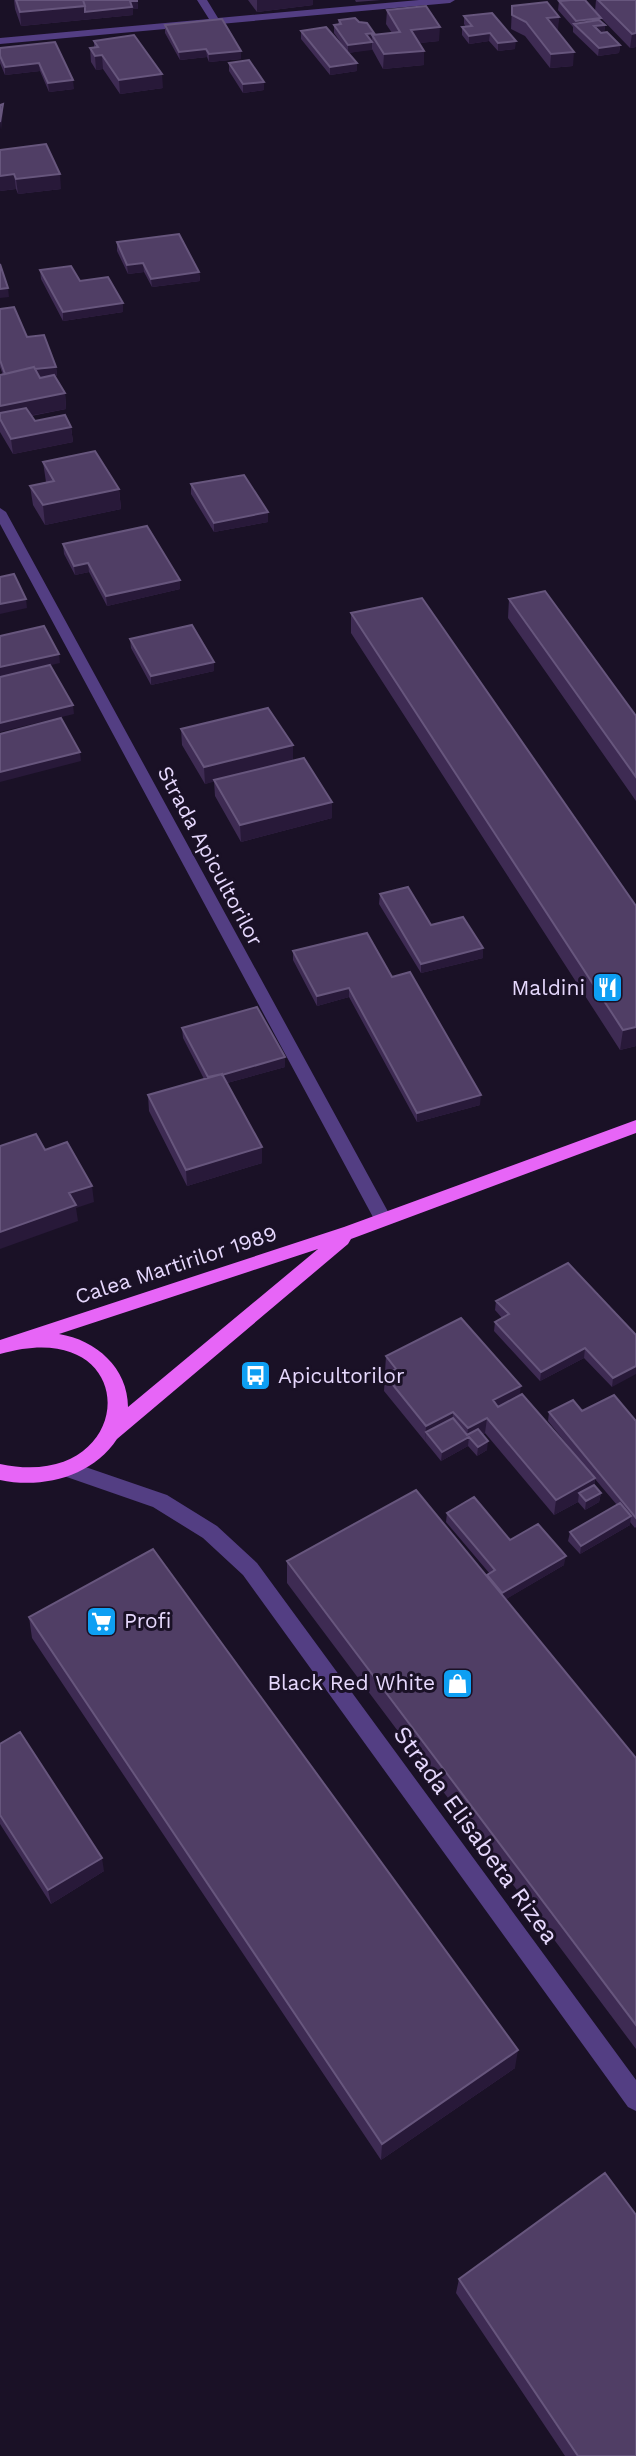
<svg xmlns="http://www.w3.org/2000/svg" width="636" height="2456" viewBox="0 0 636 2456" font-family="'Work Sans',sans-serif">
	<rect width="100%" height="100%" fill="#1a1126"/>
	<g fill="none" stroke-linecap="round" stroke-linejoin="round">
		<path fill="#533e83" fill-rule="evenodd" d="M 197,0 L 207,0 L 218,18 L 419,0 L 455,0 L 450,3 L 0,44 L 0,38 L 209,19 Z
			M 0,508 L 6,512 L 392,1219 L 389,1224 L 377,1224 L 374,1219 L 0,524 Z
			M 68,1461 L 167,1495 L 217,1526 L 257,1563 L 636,2080 L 636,2111 L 628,2107 L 243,1575 L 203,1538 L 153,1507 L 61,1475 L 58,1469 L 61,1463 Z"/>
		<path fill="#e765f7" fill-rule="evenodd" d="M 636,1120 L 636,1133 L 351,1239 L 348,1244 L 117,1439 C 92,1477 42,1489 0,1480 L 0,1464 C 140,1494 147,1311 0,1354 L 0,1340 L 344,1227 ZM 318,1249 L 128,1407 C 128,1368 96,1340 59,1334 Z"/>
	</g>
	<path fill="#3e2b53" d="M 14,0 L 137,0 L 138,9 L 133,9 L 133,15 L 21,26 L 15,9 Z
		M 248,0 L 313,0 L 313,5 L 257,12 Z
		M 355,0 L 381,0 L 356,2 Z
		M 596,0 L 636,0 L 636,47 L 630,48 L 599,16 L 601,18 L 601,21 L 605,25 L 604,33 L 620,45 L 619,53 L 598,56 L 573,32 L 573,27 L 558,10 L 559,1 L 595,11 Z
		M 512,6 L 559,17 L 557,31 L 573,66 L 550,68 L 525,36 L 511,29 Z
		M 387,10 L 439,41 L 419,43 L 424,51 L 424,65 L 383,69 L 372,49 L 348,53 L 357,63 L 357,71 L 330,75 L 301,39 L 301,31 L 346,50 L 334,33 L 334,25 L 338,24 L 339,20 L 359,22 L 374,33 L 374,35 L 392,33 L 386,24 Z
		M 464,16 L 515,49 L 498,51 L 489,41 L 469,44 L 462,35 L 462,27 L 466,27 L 464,24 Z
		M 165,25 L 241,59 L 209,62 L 207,57 L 180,60 L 165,33 Z
		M 94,41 L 163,88 L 120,94 L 103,69 L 96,70 L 91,62 L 90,48 L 94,47 Z
		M 55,42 L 74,89 L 49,92 L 40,71 L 5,75 L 0,63 L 0,48 Z
		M 229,63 L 264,90 L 243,93 L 229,71 Z
		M 0,150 L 61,189 L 18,194 L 16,189 L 0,191 Z
		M 117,242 L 199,272 L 200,281 L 152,287 L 144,272 L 128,274 L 117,251 Z
		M 40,270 L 123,312 L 63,321 L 41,279 Z
		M 0,309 L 56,367 L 57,376 L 54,376 L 65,393 L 66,409 L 31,416 L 35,421 L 71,427 L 73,442 L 13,454 L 0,432 L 0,375 L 3,375 L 0,367 Z
		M 43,462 L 119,489 L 121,509 L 45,525 L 33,505 L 30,486 L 46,482 Z
		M 191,484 L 268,512 L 268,522 L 214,532 L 191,494 Z
		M 63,544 L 180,580 L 180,589 L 107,606 L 89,572 L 75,575 L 64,554 Z
		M 509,599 L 636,716 L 636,801 L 508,618 Z
		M 351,613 L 636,906 L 636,1046 L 620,1050 L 351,633 Z
		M 130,639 L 214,662 L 214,671 L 151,685 L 131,648 Z
		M 181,729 L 293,761 L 332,802 L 332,818 L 241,842 L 215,796 L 214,781 L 205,784 L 182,745 Z
		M 380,894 L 431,925 L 483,948 L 483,958 L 421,973 L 379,904 Z
		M 293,951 L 392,977 L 480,1105 L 417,1122 L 349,997 L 317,1006 L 293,960 Z
		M 182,1028 L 285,1067 L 227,1083 L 262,1147 L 262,1163 L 187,1186 L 149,1111 L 148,1095 L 204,1079 L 183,1038 Z
		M 496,1301 L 636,1335 L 612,1387 L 584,1358 L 540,1381 L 494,1331 L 495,1322 L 502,1318 L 495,1310 Z
		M 386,1356 L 520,1396 L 586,1468 L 548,1421 L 549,1412 L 582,1411 L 636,1421 L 636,1527 L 635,1528 L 630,1522 L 630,1525 L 580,1554 L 568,1541 L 570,1532 L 617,1505 L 595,1479 L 594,1485 L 601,1493 L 599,1502 L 585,1510 L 578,1502 L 554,1515 L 485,1433 L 482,1435 L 487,1450 L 477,1456 L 468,1446 L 441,1461 L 384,1391 L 385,1375 L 387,1374 L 385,1372 Z
		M 447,1513 L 564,1565 L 506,1599 L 636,1758 L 636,2049 L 287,1583 L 287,1561 L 487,1576 L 490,1574 L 446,1522 Z
		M 29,1617 L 515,2068 L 381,2160 L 32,1638 Z
		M 0,1744 L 104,1871 L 51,1904 L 0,1824 Z
		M 459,2279 L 636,2456 L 565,2456 L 456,2293 Z"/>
	<path fill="#281939" d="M 257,0 L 313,0 L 313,5 L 257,12 Z
		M 137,1 L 138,9 L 133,9 L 133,15 L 21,26 L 20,12 Z
		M 559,17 L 558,30 L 546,32 L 547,18 Z
		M 601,18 L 600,26 L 605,25 L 604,33 L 594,35 L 575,25 L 576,21 Z
		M 440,27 L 439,41 L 411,44 L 411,30 Z
		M 374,33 L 374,39 L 372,35 L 372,42 L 366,34 Z
		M 490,33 L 489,41 L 469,44 L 469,36 Z
		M 636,33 L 636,47 L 630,48 L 632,34 Z
		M 516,41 L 515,49 L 498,51 L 498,43 Z
		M 372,42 L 372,50 L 348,53 L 348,45 Z
		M 620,45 L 619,53 L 598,56 L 599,48 Z
		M 206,49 L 207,57 L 180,60 L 179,52 Z
		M 241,51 L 241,59 L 209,62 L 209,54 Z
		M 424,51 L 424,65 L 383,69 L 384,54 Z
		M 574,52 L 573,66 L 550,68 L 551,54 Z
		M 102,55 L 103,69 L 96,70 L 95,56 Z
		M 39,63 L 40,71 L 5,75 L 5,67 Z
		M 357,63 L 357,71 L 330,75 L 330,67 Z
		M 162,74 L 163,88 L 120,94 L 119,80 Z
		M 73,80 L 74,89 L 49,92 L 48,83 Z
		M 264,82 L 264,90 L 243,93 L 243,84 Z
		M 3,104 L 3,113 L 1,130 L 0,122 Z
		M 14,174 L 16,189 L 0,191 L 0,176 Z
		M 60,174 L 61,189 L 18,194 L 16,179 Z
		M 143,263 L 144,272 L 128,274 L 127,265 Z
		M 199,272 L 200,281 L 152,287 L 151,279 Z
		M 8,288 L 9,297 L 0,298 L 0,289 Z
		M 123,303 L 123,312 L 63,321 L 63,312 Z
		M 56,367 L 57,376 L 6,383 L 5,374 Z
		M 65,393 L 66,409 L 1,421 L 0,419 L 0,406 Z
		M 71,427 L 73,442 L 13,454 L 11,439 Z
		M 119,489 L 121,509 L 45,525 L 43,505 Z
		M 268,512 L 268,522 L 214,532 L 214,523 Z
		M 88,563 L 89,572 L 75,575 L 74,566 Z
		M 180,580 L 180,589 L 107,606 L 106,596 Z
		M 26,599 L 27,608 L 0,614 L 0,604 Z
		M 59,654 L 60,663 L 0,677 L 0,667 Z
		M 214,662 L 214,671 L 151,685 L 151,676 Z
		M 73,705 L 74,714 L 0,732 L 0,723 Z
		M 293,745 L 293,762 L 205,784 L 204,767 Z
		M 80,752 L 81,761 L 0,782 L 0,772 Z
		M 332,802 L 332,818 L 241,842 L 240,825 Z
		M 483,948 L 483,958 L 421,973 L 421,964 Z
		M 349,988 L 349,997 L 317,1006 L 317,996 Z
		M 636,1027 L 636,1046 L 620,1050 L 623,1030 Z
		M 285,1057 L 285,1067 L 209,1088 L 209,1079 Z
		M 481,1095 L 480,1105 L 417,1122 L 417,1113 Z
		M 262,1147 L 262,1163 L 187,1186 L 186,1170 Z
		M 92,1186 L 94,1202 L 76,1208 L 78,1221 L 0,1249 L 0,1232 L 69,1193 Z
		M 585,1348 L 584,1358 L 540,1381 L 541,1372 Z
		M 636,1366 L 636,1374 L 612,1387 L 613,1378 Z
		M 521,1386 L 519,1401 L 491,1416 L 493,1400 Z
		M 453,1412 L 452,1427 L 426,1432 L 425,1441 L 426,1426 Z
		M 487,1418 L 485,1433 L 472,1441 L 469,1437 L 468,1446 L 441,1461 L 442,1452 L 467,1438 L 468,1428 Z
		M 488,1441 L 487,1450 L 477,1456 L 478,1447 Z
		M 595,1478 L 593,1494 L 579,1493 L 578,1502 L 554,1515 L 556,1500 Z
		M 601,1493 L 599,1502 L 585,1510 L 586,1501 Z
		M 631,1516 L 630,1525 L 580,1554 L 581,1546 Z
		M 566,1556 L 564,1565 L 501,1602 L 502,1593 Z
		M 102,1858 L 104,1871 L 51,1904 L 48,1890 Z
		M 518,2050 L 515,2068 L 381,2160 L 382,2144 Z"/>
	<path fill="#503e65" stroke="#67567d" stroke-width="2" d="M 16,0 L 83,0 L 85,6 L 20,12 Z
		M 83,0 L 137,0 L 137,1 L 130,1 L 132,7 L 85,12 L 85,6 Z
		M 571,0 L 585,0 L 601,18 L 576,21 L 559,1 Z
		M 598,0 L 636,0 L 636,33 L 632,34 Z
		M 547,2 L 559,17 L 547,18 L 574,52 L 551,54 L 526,22 L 512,15 L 512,6 Z
		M 426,6 L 440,27 L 411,30 L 424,51 L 384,54 L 372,35 L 400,32 L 387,10 Z
		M 492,13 L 516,41 L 498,43 L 490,33 L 469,36 L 462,27 L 472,26 L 464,16 Z
		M 355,18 L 359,22 L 367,23 L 374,33 L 366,34 L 372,42 L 348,45 L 334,25 L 341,24 L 339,20 Z
		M 222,19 L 241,51 L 209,54 L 206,49 L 179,52 L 165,25 Z
		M 599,20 L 605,25 L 594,26 L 601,33 L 607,32 L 620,45 L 599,48 L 574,24 Z
		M 326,27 L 357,63 L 330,67 L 301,31 Z
		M 134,35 L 162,74 L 119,80 L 102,55 L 95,56 L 90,48 L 98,47 L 94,41 Z
		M 55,42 L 73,80 L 48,83 L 39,63 L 5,67 L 0,56 L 0,48 Z
		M 249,60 L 264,82 L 243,84 L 229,63 Z
		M 3,104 L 0,122 L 0,105 Z
		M 46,144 L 60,174 L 16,179 L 14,174 L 0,176 L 0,150 Z
		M 179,234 L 199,272 L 151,279 L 143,263 L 127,265 L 117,242 Z
		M 0,264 L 8,288 L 0,289 Z
		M 71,266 L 80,281 L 108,277 L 123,303 L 63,312 L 40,270 Z
		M 14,307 L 27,337 L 44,335 L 56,367 L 35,369 L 34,367 L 5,374 L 0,360 L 0,309 Z
		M 34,367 L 40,378 L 54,375 L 65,393 L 0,406 L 0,375 Z
		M 26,408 L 35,421 L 65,415 L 71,427 L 11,439 L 0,419 L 0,413 Z
		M 95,451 L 119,489 L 43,505 L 30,486 L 54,481 L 43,462 Z
		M 244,475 L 268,512 L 214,523 L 191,484 Z
		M 147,526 L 180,580 L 106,596 L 88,563 L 74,566 L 63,544 Z
		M 14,574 L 26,599 L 0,604 L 0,577 Z
		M 545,591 L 636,716 L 636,777 L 509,599 Z
		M 422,598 L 636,906 L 636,1027 L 623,1030 L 351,613 Z
		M 192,625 L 214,662 L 151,676 L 130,639 Z
		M 44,626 L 59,654 L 0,667 L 0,636 Z
		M 50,665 L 73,705 L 0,723 L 0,677 Z
		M 268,708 L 293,745 L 204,767 L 181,729 Z
		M 61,718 L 80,752 L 0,772 L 0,734 Z
		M 304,758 L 332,802 L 240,825 L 214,780 Z
		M 408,887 L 431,925 L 463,917 L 483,948 L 421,964 L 380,894 Z
		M 367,933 L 392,977 L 410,972 L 481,1095 L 417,1113 L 349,988 L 317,996 L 293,951 Z
		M 257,1007 L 285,1057 L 222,1075 L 222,1074 L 208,1077 L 182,1028 Z
		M 222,1074 L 262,1147 L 186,1170 L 148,1095 Z
		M 36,1134 L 45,1150 L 67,1142 L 92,1186 L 69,1193 L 76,1205 L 0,1232 L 0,1146 Z
		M 568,1263 L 636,1335 L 636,1366 L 613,1378 L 585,1348 L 541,1372 L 495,1322 L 509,1314 L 496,1301 Z
		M 461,1318 L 521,1386 L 493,1400 L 498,1407 L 522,1394 L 595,1478 L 556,1500 L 487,1418 L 468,1428 L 453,1412 L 426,1426 L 385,1375 L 396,1369 L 386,1356 Z
		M 614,1395 L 636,1421 L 636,1518 L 549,1412 L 573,1400 L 582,1411 Z
		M 453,1418 L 467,1435 L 478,1429 L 488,1441 L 478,1447 L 469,1437 L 442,1452 L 426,1432 Z
		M 594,1485 L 601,1493 L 586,1501 L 579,1493 Z
		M 416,1490 L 636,1758 L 636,2025 L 287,1561 Z
		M 474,1497 L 510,1540 L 538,1524 L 566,1556 L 502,1593 L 487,1575 L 495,1570 L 447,1513 Z
		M 620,1503 L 631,1516 L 581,1546 L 570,1532 Z
		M 153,1549 L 518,2050 L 382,2144 L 29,1617 Z
		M 20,1732 L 102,1858 L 48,1890 L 0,1815 L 0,1744 Z
		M 605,2173 L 636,2215 L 636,2456 L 578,2456 L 459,2279 Z"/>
	<defs>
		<symbol id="restaurant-square" viewBox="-11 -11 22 22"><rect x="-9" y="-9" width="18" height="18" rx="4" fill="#0e9ff3" stroke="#1a1126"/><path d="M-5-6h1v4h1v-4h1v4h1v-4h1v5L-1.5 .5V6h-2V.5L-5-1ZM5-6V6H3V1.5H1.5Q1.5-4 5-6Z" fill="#fff"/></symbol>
		<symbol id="bus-square" viewBox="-11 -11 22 22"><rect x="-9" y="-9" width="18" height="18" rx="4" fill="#0e9ff3" stroke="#1a1126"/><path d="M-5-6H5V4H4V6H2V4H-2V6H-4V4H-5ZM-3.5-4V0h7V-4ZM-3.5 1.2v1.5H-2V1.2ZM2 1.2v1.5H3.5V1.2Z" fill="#fff"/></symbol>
		<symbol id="supermarket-square" viewBox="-11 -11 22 22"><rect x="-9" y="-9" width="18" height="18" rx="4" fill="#0e9ff3" stroke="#1a1126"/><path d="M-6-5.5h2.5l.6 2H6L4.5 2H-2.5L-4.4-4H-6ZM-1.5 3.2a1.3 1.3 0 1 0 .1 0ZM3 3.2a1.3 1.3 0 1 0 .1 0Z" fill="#fff"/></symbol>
		<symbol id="shop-square" viewBox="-11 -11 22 22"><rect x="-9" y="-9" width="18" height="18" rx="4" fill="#0e9ff3" stroke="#1a1126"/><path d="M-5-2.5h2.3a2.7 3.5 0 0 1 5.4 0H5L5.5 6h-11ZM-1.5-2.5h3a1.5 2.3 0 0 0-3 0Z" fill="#fff"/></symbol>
	</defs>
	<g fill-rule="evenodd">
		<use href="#restaurant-square" x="590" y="970" width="35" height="35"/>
		<use href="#bus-square" x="238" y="1358" width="35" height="35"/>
		<use href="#supermarket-square" x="84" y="1604" width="35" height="35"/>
		<use href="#shop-square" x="440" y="1666" width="35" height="35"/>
	</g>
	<g text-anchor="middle" stroke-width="6" stroke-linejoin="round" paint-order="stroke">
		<g font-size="21" fill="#e6d8fd" stroke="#1a1126">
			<text transform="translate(210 856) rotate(62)" y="7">Strada Apicultorilor</text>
			<text transform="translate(176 1265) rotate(-18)" y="7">Calea Martirilor 1989</text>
		</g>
		<g font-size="21" fill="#e6d8fd" stroke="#1a1126" text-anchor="end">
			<text x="585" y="995">Maldini</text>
			<text x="278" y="1383" text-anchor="start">Apicultorilor</text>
			<text x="124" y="1628" text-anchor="start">Profi</text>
			<text x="435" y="1690">Black Red White</text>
		</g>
		<g font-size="24" fill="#e6d8fd" stroke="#1a1126">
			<text transform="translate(476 1835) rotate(54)" y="8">Strada Elisabeta Rizea</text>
		</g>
	</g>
</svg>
